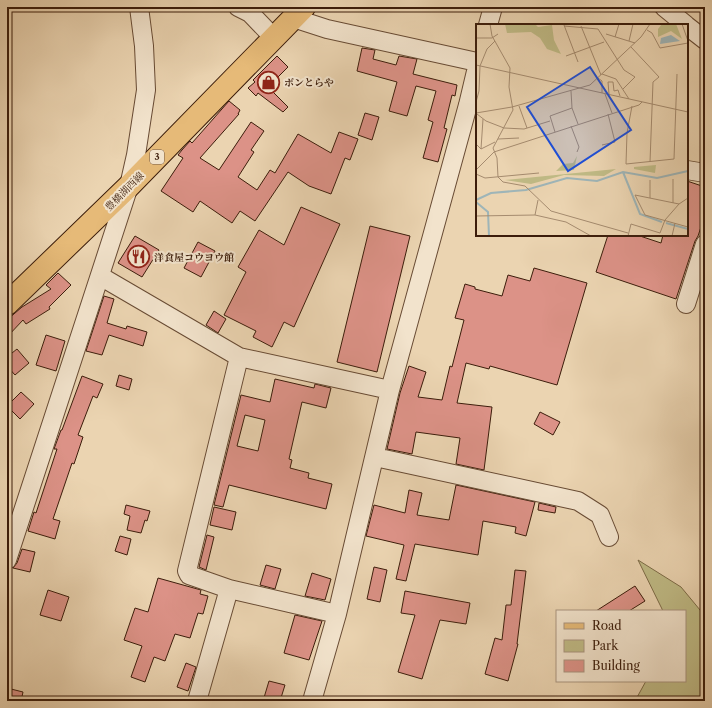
<svg xmlns="http://www.w3.org/2000/svg" width="712" height="708" viewBox="0 0 712 708" font-family="'Libre Caslon Text','Noto Serif JP',serif">
	<rect width="100%" height="100%" fill="#ebd4b1"/>
	<filter id="stains"><feTurbulence type="fractalNoise" baseFrequency=".005" numOctaves="4"/><feColorMatrix values="0 0 0 0 .2 0 0 0 0 .09 0 0 0 0 .02 0 0 0 .5 -.17"/></filter>
	<radialGradient id="worn" r=".72"><stop offset=".6" stop-color="#630" stop-opacity="0"/><stop offset="1" stop-color="#630" stop-opacity=".3"/></radialGradient>
	<path fill="#c0bb86" stroke="#7e6c48" d="M 638,560 L 681,587 L 705,616 L 705,701 L 635,701 L 646,681 L 685,681 L 685,611 L 663,611 Z"/>
	<path fill="#dc9287" stroke="#3c1d0b" fill-rule="evenodd" d="M 362,48 L 375,50 L 373,59 L 396,65 L 399,56 L 417,59 L 413,74 L 457,85 L 455,96 L 452,95 L 444,128 L 447,129 L 438,162 L 423,158 L 433,122 L 428,120 L 436,91 L 416,86 L 407,116 L 389,111 L 397,82 L 357,71 Z
		M 277,56 L 288,67 L 268,87 L 288,107 L 283,112 L 258,93 L 256,96 L 248,88 L 255,82 L 253,80 Z
		M 229,101 L 240,110 L 238,114 L 239,114 L 200,158 L 219,170 L 251,122 L 264,131 L 251,150 L 254,152 L 238,177 L 257,190 L 270,170 L 275,173 L 298,134 L 331,153 L 339,132 L 358,139 L 350,160 L 345,158 L 331,194 L 309,186 L 288,172 L 255,221 L 240,211 L 232,223 L 200,201 L 193,212 L 161,191 L 183,158 L 178,155 L 182,150 L 190,141 L 192,143 Z
		M 365,113 L 379,117 L 372,140 L 358,135 Z
		M 687,181 L 705,187 L 705,215 L 698,236 L 695,241 L 676,299 L 596,272 L 608,235 L 637,235 L 661,243 L 663,235 L 687,235 Z
		M 301,207 L 340,224 L 294,327 L 284,322 L 272,347 L 253,337 L 256,331 L 224,315 L 246,272 L 238,267 L 259,230 L 284,245 Z
		M 370,226 L 410,236 L 377,372 L 337,362 Z
		M 135,236 L 159,250 L 142,277 L 118,263 Z
		M 198,242 L 215,251 L 201,277 L 184,268 Z
		M 534,268 L 587,283 L 557,385 L 490,366 L 489,369 L 466,363 L 457,403 L 492,407 L 484,470 L 456,464 L 460,438 L 416,432 L 412,454 L 387,449 L 400,393 L 409,366 L 426,372 L 418,397 L 442,400 L 450,366 L 452,367 L 464,320 L 455,318 L 465,284 L 475,287 L 475,289 L 502,296 L 508,275 L 530,281 Z
		M 58,273 L 71,285 L 49,307 L 50,309 L 26,324 L 23,320 L 7,337 L 7,320 L 22,307 L 51,289 L 46,285 Z
		M 104,296 L 114,299 L 107,323 L 126,329 L 127,326 L 147,332 L 143,346 L 109,335 L 102,355 L 86,351 Z
		M 214,311 L 226,319 L 218,333 L 206,325 Z
		M 46,335 L 65,341 L 56,371 L 36,365 Z
		M 17,349 L 29,363 L 15,375 L 7,366 L 7,357 Z
		M 119,375 L 132,379 L 129,390 L 116,386 Z
		M 82,376 L 103,384 L 97,398 L 93,396 L 78,435 L 83,437 L 74,464 L 72,463 L 53,519 L 60,521 L 55,539 L 28,531 L 34,512 L 36,513 L 57,449 L 54,449 L 61,430 L 62,430 Z
		M 275,379 L 314,388 L 315,384 L 331,388 L 326,408 L 302,402 L 289,459 L 292,460 L 290,468 L 309,473 L 308,478 L 332,484 L 326,509 L 229,485 L 223,507 L 214,505 L 241,395 L 270,402 ZM 245,415 L 265,420 L 258,451 L 237,446 Z
		M 21,392 L 34,404 L 20,419 L 7,406 Z
		M 540,412 L 560,422 L 553,435 L 534,424 Z
		M 456,485 L 535,502 L 526,536 L 515,533 L 516,527 L 483,521 L 478,555 L 415,544 L 406,581 L 396,579 L 404,545 L 366,536 L 374,505 L 405,513 L 409,490 L 422,493 L 417,515 L 449,520 Z
		M 539,503 L 556,507 L 555,513 L 538,510 Z
		M 126,505 L 150,511 L 147,521 L 145,520 L 141,533 L 127,530 L 130,516 L 124,514 Z
		M 214,507 L 236,512 L 232,530 L 210,525 Z
		M 207,535 L 214,537 L 206,570 L 199,567 Z
		M 120,536 L 131,539 L 127,555 L 115,551 Z
		M 22,549 L 35,552 L 30,572 L 13,568 L 17,563 Z
		M 266,565 L 281,569 L 275,589 L 260,585 Z
		M 374,567 L 387,570 L 380,602 L 367,599 Z
		M 515,570 L 526,571 L 517,644 L 518,644 L 508,681 L 485,674 L 495,638 L 502,640 L 506,605 L 511,605 Z
		M 312,573 L 331,579 L 325,600 L 305,596 Z
		M 158,578 L 201,590 L 200,594 L 208,596 L 203,614 L 198,613 L 190,638 L 175,634 L 165,661 L 154,657 L 145,682 L 131,677 L 142,646 L 124,640 L 135,608 L 148,612 Z
		M 635,586 L 645,601 L 629,611 L 596,611 Z
		M 48,590 L 69,597 L 61,621 L 40,615 Z
		M 405,591 L 470,603 L 466,624 L 440,620 L 422,679 L 398,672 L 415,615 L 401,613 Z
		M 295,615 L 322,621 L 309,660 L 284,653 Z
		M 186,663 L 196,667 L 188,691 L 177,687 Z
		M 269,681 L 285,685 L 280,701 L 263,701 Z
		M 7,688 L 23,692 L 21,701 L 7,701 Z"/>
	<g fill="none" stroke-linecap="round" stroke-linejoin="round">
		<defs>
			<path id="minor" d="M 238,7 L 250,13 L 274,38
				M 664,7 L 686,25
				M 293,18 L 327,29 L 477,62
				M 488,25 L 493,7
				M 687,26 L 705,40
				M 687,170 L 705,173
				M 100,276 L 239,357 L 390,390
				M 686,304 L 705,244
				M 239,357 L 187,571 L 189,575 L 229,589 L 337,614
				M 375,457 L 578,501 L 600,515 L 609,537
				M 7,560 L 129,186 L 136,155 L 146,90 L 144,46 L 139,7
				M 197,701 L 229,589
				M 312,701 L 337,614 L 390,390 L 468,105 L 477,67"/>
			<path id="major" d="M 7,304 L 129,186 L 304,7"/>
		</defs>
		<use href="#minor" stroke="#684b34" stroke-width="20"/>
		<use href="#major" stroke="#3c1d0b" stroke-width="24"/>
		<use href="#minor" stroke="#f2e3cc" stroke-width="18"/>
		<use href="#major" stroke="#e6ba78" stroke-width="22"/>
	</g>
	<defs>
		<symbol id="shop-ring" viewBox="-11 -11 22 22"><circle r="9.5" fill="#f2e3cc" stroke="#8f2418" stroke-width="1.5"/><path d="M-5-2.5h2.3a2.7 3.5 0 0 1 5.4 0H5L5.5 6h-11ZM-1.5-2.5h3a1.5 2.3 0 0 0-3 0Z" fill="#8f2418"/></symbol>
		<symbol id="restaurant-ring" viewBox="-11 -11 22 22"><circle r="9.5" fill="#f2e3cc" stroke="#8f2418" stroke-width="1.5"/><path d="M-5-6h1v4h1v-4h1v4h1v-4h1v5L-1.5 .5V6h-2V.5L-5-1ZM5-6V6H3V1.5H1.5Q1.5-4 5-6Z" fill="#8f2418"/></symbol>
	</defs>
	<g fill-rule="evenodd">
		<use href="#shop-ring" x="256" y="70" width="25" height="25"/>
		<use href="#restaurant-ring" x="126" y="244" width="25" height="25"/>
	</g>
	<g text-anchor="middle" stroke-width="4" stroke-linejoin="round" paint-order="stroke">
		<rect fill="#f2e3cc" stroke="#735845" stroke-width="1" x="150" y="150" width="14" height="14" rx="3"/>
		<g font-size="9" font-weight="bold" fill="#3c1d0b">
			<text x="157" y="160">3</text>
		</g>
		<g font-size="10" font-weight="bold" fill="#3c1d0b" stroke="#f2e3cc" text-anchor="start">
			<text x="284" y="86">ボンとらや</text>
			<text x="154" y="261">洋食屋コウヨウ館</text>
		</g>
		<g font-size="10" fill="#3c1d0b" stroke="#f2e3cc">
			<text transform="translate(124 191) rotate(-45)" y="4">豊橋湖西線</text>
		</g>
	</g>
	<g transform="translate(476 24)">
		<rect width="212" height="212" fill="#ebd4b1"/>
		<path d="M 29,0 L 59,0 L 62,3 L 76,1 L 78,16 L 85,30 L 71,25 L 64,14 L 55,8 L 31,9 ZM 186,0 L 200,0 L 206,15 L 195,7 L 182,13 L 182,5 ZM 101,132 L 98,146 L 80,147 L 87,140 L 97,139 ZM 180,141 L 179,149 L 158,145 L 158,143 ZM 140,145 L 128,152 L 88,151 L 55,160 L 29,156 Z" fill="#c0bb86"/>
		<path d="M 195,11 L 204,17 L 184,20 L 185,14 Z" fill="#9eb5b8"/>
		<path fill="none" stroke="#9eb5b8" stroke-width="2" d="M 147,148 L 164,190 L 186,198M 0,176 L 15,169 L 50,166 L 91,154 L 121,157 L 147,148 L 181,154 L 212,147M 0,178 L 12,188 L 13,212M 190,199 L 212,205"/>
		<path fill="none" stroke="#a58b6f" stroke-width="1" d="M 14,0 L 16,12 L 34,44 L 33,63 L 37,86 L 17,124 L 21,134 L 22,153M 206,0 L 212,17M 88,1 L 102,38M 88,2 L 122,5 L 148,46 L 159,53 L 147,65M 105,2 L 125,51M 171,6 L 176,9 L 184,24 L 212,19M 130,10 L 159,19M 139,13 L 143,0M 0,14 L 16,14 L 22,10M 153,17 L 157,0M 155,23 L 183,53 L 177,58 L 174,138M 90,32 L 128,18M 0,41 L 212,88M 126,50 L 140,55 L 153,75M 122,54 L 126,57 L 126,69M 95,67 L 96,84 L 102,100M 129,70 L 136,89M 133,70 L 132,58 L 137,58 L 138,67 L 142,66 L 144,72M 0,78 L 3,67 L 4,42 L 11,25 L 19,17M 43,82 L 51,104M 156,82 L 151,109 L 150,140 L 198,135 L 201,50M 0,89 L 36,83 L 114,61 L 165,13 L 174,0M 1,90 L 10,97 L 28,104 L 48,105 L 74,97M 95,102 L 103,123 L 101,128M 79,108 L 74,92 L 96,84M 22,115 L 43,114M 0,120 L 5,125 L 19,118M 126,121 L 139,118 L 132,90M 5,125 L 7,95M 0,146 L 18,128 L 163,81 L 166,78M 0,150 L 9,154 L 63,149M 22,153 L 27,158 L 49,162 L 75,187 L 152,209M 197,155 L 197,179M 174,156 L 174,174M 159,171 L 169,191 L 212,203M 159,171 L 203,180M 59,191 L 62,176M 0,192 L 59,191 L 90,198 L 115,212M 152,212 L 155,200 L 184,209 L 189,196 L 203,180 L 212,174M 196,212 L 199,199"/>
		<path fill="#1d4ed8" fill-opacity="0.15" stroke="#1d4ed8" stroke-width="2" d="M 114,43 L 155,106 L 92,147 L 51,83 Z"/>
		<rect width="212" height="212" fill="none" stroke="#3c1d0b" stroke-width="2"/>
	</g>
	<rect width="712" height="708" fill="none" stroke="#ebd4b1" stroke-width="24"/>
	<rect x="8" y="8" width="696" height="692" fill="none" stroke="#3c1d0b" stroke-width="2"/>
	<rect x="12" y="12" width="688" height="684" fill="none" stroke="#3c1d0b"/>
	<rect x="556" y="610" width="130" height="72" fill="#f2e3cc" stroke="#a9947f"/>
	<rect x="564" y="623" width="20" height="6" fill="#e6ba78" stroke="#a9947f"/>
	<text x="592" y="630" font-size="12" fill="#3c1d0b">Road</text>
	<rect x="564" y="640" width="20" height="12" fill="#c0bb86" stroke="#a9947f"/>
	<text x="592" y="650" font-size="12" fill="#3c1d0b">Park</text>
	<rect x="564" y="660" width="20" height="12" fill="#dc9287" stroke="#a9947f"/>
	<text x="592" y="670" font-size="12" fill="#3c1d0b">Building</text>
	<rect width="100%" height="100%" filter="url(#stains)"/>
	<rect width="100%" height="100%" fill="url(#worn)"/>
</svg>
